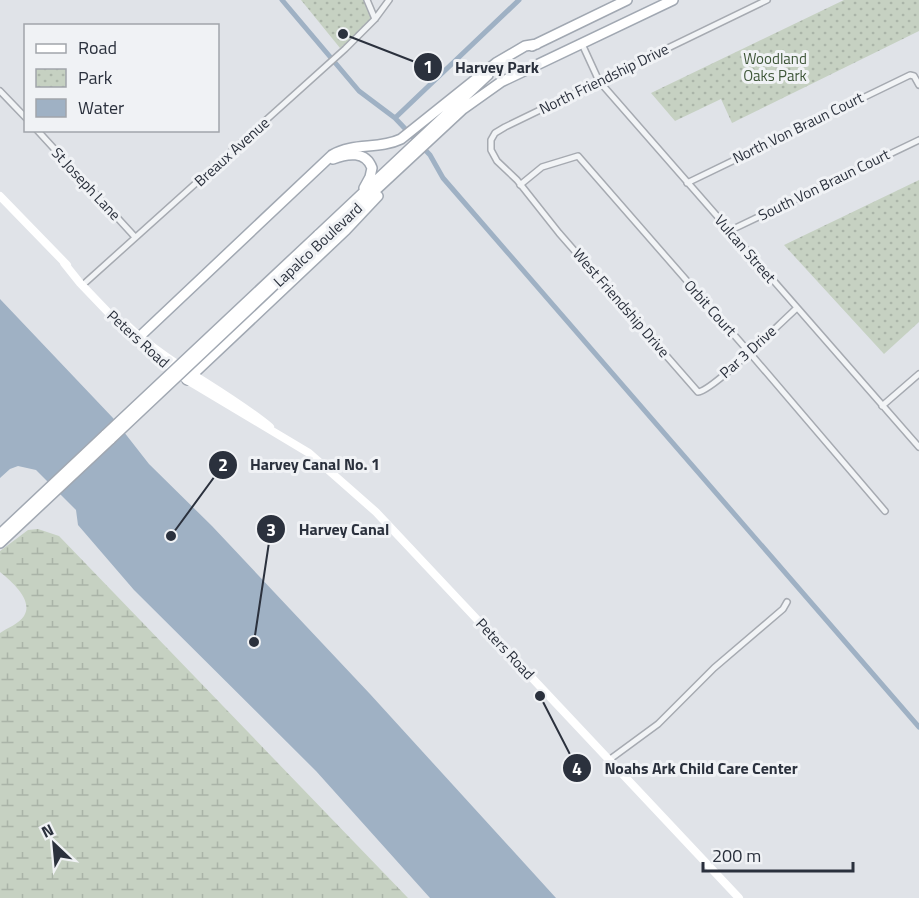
<svg xmlns="http://www.w3.org/2000/svg" width="919" height="898" viewBox="0 0 919 898" font-family="'Titillium Web',sans-serif">
	<defs>
		<pattern id="wetland-marsh" width="20" height="14" patternUnits="userSpaceOnUse" patternTransform="scale(1.5)"><rect width="20" height="14" fill="#c6d1c2"/><path d="M1 5h8M5 5V1M11 12h8M15 12V8" fill="none" stroke="#aab4a8"/></pattern>
		<pattern id="park-dots" width="8" height="8" patternUnits="userSpaceOnUse" patternTransform="scale(1.5)"><rect width="8" height="8" fill="#c6d1c2"/><path d="M2 2h.1M6 6h.1" fill="none" stroke="#aab4a8" stroke-width="1.8" stroke-linecap="round"/></pattern>
	</defs>
	<rect width="100%" height="100%" fill="#e0e3e8"/>
	<path fill="url(#wetland-marsh)" d="M 38,529 L 59,536 L 408,898 L 0,898 L 0,633 C 7,628 19,624 24,616 C 34,600 11,581 0,572 L 0,551 L 28,530 Z"/>
	<path fill="url(#park-dots)" d="M 301,0 L 367,0 L 375,19 L 340,48 Z
		M 844,0 L 919,0 L 919,31 L 732,123 L 721,99 L 675,121 L 651,93 Z
		M 919,180 L 919,322 L 884,354 L 784,245 Z"/>
	<path fill="#9fb1c4" d="M 0,299 L 113,418 L 149,464 L 212,526 L 370,694 L 556,898 L 430,898 L 316,771 L 134,590 L 78,525 L 76,510 L 36,470 L 18,466 L 10,469 L 0,478 Z"/>
	<g fill="none" stroke-linecap="round" stroke-linejoin="round">
		<path stroke="#9fb1c4" stroke-width="5" d="M 282,0 L 359,91 L 395,118 L 430,155 L 443,178 L 919,727
			M 395,118 L 519,0"/>
		<defs>
			<path id="street" d="M 367,0 L 375,19
				M 767,0 L 505,127 L 495,133 L 491,140 L 491,150 L 497,161 L 517,180 L 559,233 L 698,392 C 713,391 781,322 797,308
				M 582,44 L 599,81 L 919,447
				M 0,91 L 26,118
				M 37,130 L 135,237
				M 687,183 L 910,75 L 914,76 L 919,85
				M 520,185 L 542,167 L 578,156 L 749,352 L 885,511
				M 729,231 L 919,140
				M 86,282 L 345,49 L 375,19 L 389,0
				M 882,406 L 919,374
				M 609,760 L 658,724 L 714,668 L 783,609 L 787,602"/>
			<path id="primary" d="M 532,46 L 627,0
				M 333,159 C 348,153 366,151 372,168 L 370,177 L 364,188
				M 318,235 L 488,75
				M 322,240 L 463,109 L 501,82 L 673,0
				M 136,340 L 332,155 C 354,142 378,150 401,139 L 496,63 L 525,46 L 537,44
				M 187,380 L 346,230 L 378,196
				M 0,534 L 106,434
				M 0,543 L 111,439"/>
		</defs>
		<use href="#street" stroke="#a6aab1" stroke-width="8"/>
		<use href="#primary" stroke="#a1a8b2" stroke-width="12"/>
		<use href="#street" stroke="#f2f4f6" stroke-width="5"/>
		<path stroke="#fff" stroke-width="8" d="M 0,196 L 67,265
			M 64,263 L 80,283 L 124,329 L 154,356 L 187,380 L 309,453 L 376,512 L 739,898
			M 125,323 C 168,365 224,389 270,427"/>
		<use href="#primary" stroke="#fff" stroke-width="9"/>
		<defs>
			<path id="primary-bridge" d="M 106,434 L 318,235
				M 111,439 L 322,240"/>
		</defs>
		<use href="#primary-bridge" stroke="#a1a8b2" stroke-width="12" stroke-linecap="butt"/>
		<use href="#primary-bridge" stroke="#fff" stroke-width="9"/>
	</g>
	<g text-anchor="middle" stroke-width="6" stroke-linejoin="round" paint-order="stroke">
		<g font-size="15" fill="#3f5739" stroke="#f0f2f5">
			<text x="775" y="64">Woodland<tspan x="775" dy="17">Oaks Park</tspan></text>
		</g>
		<g font-size="15" fill="#2b313d" stroke="#f0f2f5">
			<text transform="translate(604 79) rotate(-26)" y="5">North Friendship Drive</text>
			<text transform="translate(798 128) rotate(-26)" y="5">North Von Braun Court</text>
			<text transform="translate(232 152) rotate(-42)" y="5">Breaux Avenue</text>
			<text transform="translate(86 184) rotate(47)" y="5">St Joseph Lane</text>
			<text transform="translate(824 185) rotate(-26)" y="5">South Von Braun Court</text>
			<text transform="translate(318 245) rotate(-43)" y="5">Lapalco Boulevard</text>
			<text transform="translate(745 249) rotate(49)" y="5">Vulcan Street</text>
			<text transform="translate(621 303) rotate(49)" y="5">West Friendship Drive</text>
			<text transform="translate(710 308) rotate(48)" y="5">Orbit Court</text>
			<text transform="translate(138 339) rotate(42)" y="5">Peters Road</text>
			<text transform="translate(748 352) rotate(-42)" y="5">Par 3 Drive</text>
			<text transform="translate(505 649) rotate(47)" y="5">Peters Road</text>
		</g>
	</g>
	<path fill="none" stroke="#2b313d" stroke-width="2" d="M343 34L428 67M171 536L223 465M254 642L271 529M540 696L577 768"/>
	<g fill="#2b313d" stroke="#f0f2f5" stroke-width="2">
		<circle cx="343" cy="34" r="6"/>
		<circle cx="171" cy="536" r="6"/>
		<circle cx="254" cy="642" r="6"/>
		<circle cx="540" cy="696" r="6"/>
		<circle cx="428" cy="67" r="15"/>
		<circle cx="223" cy="465" r="15"/>
		<circle cx="271" cy="529" r="15"/>
		<circle cx="577" cy="768" r="15"/>
	</g>
	<g font-size="18" text-anchor="middle" font-weight="bold" fill="#fff">
		<text x="428" y="73">1</text>
		<text x="223" y="471">2</text>
		<text x="271" y="536">3</text>
		<text x="577" y="775">4</text>
	</g>
	<g font-size="16" text-anchor="middle" font-weight="bold" fill="#2b313d" stroke="#f0f2f5" stroke-width="6" stroke-linejoin="round" paint-order="stroke">
		<text x="497" y="73">Harvey Park</text>
		<text x="315" y="470">Harvey Canal No. 1</text>
		<text x="344" y="535">Harvey Canal</text>
		<text x="701" y="774">Noahs Ark Child Care Center</text>
	</g>
	<rect x="24" y="24" width="195" height="108" fill="#f0f2f5" stroke="#a1a5ab" stroke-width="1.5"/>
	<rect x="36" y="44" width="30" height="9" fill="#ffffff" stroke="#a1a5ab" stroke-width="1.5"/>
	<text x="78" y="54" font-size="18" fill="#2b313d">Road</text>
	<rect x="36" y="69" width="30" height="18" fill="url(#park-dots)" stroke="#a1a5ab" stroke-width="1.5"/>
	<text x="78" y="84" font-size="18" fill="#2b313d">Park</text>
	<rect x="36" y="99" width="30" height="18" fill="#9fb1c4" stroke="#a1a5ab" stroke-width="1.5"/>
	<text x="78" y="114" font-size="18" fill="#2b313d">Water</text>
	<g transform="translate(54 844) rotate(334)" stroke="#f0f2f5" stroke-width="4.5" paint-order="stroke">
	<path d="M0-4.5L10 22L0 15L-10 22Z" fill="#2b313d"/>
	<text y="-9" font-size="16" font-weight="bold" text-anchor="middle" fill="#2b313d">N</text>
	</g>
	<path d="M703 862v9h150v-9" fill="none" stroke="#2b313d" stroke-width="3"/>
	<text x="712" y="862" font-size="18" fill="#2b313d" stroke="#f0f2f5" stroke-width="4.5" paint-order="stroke">200 m</text>
</svg>
